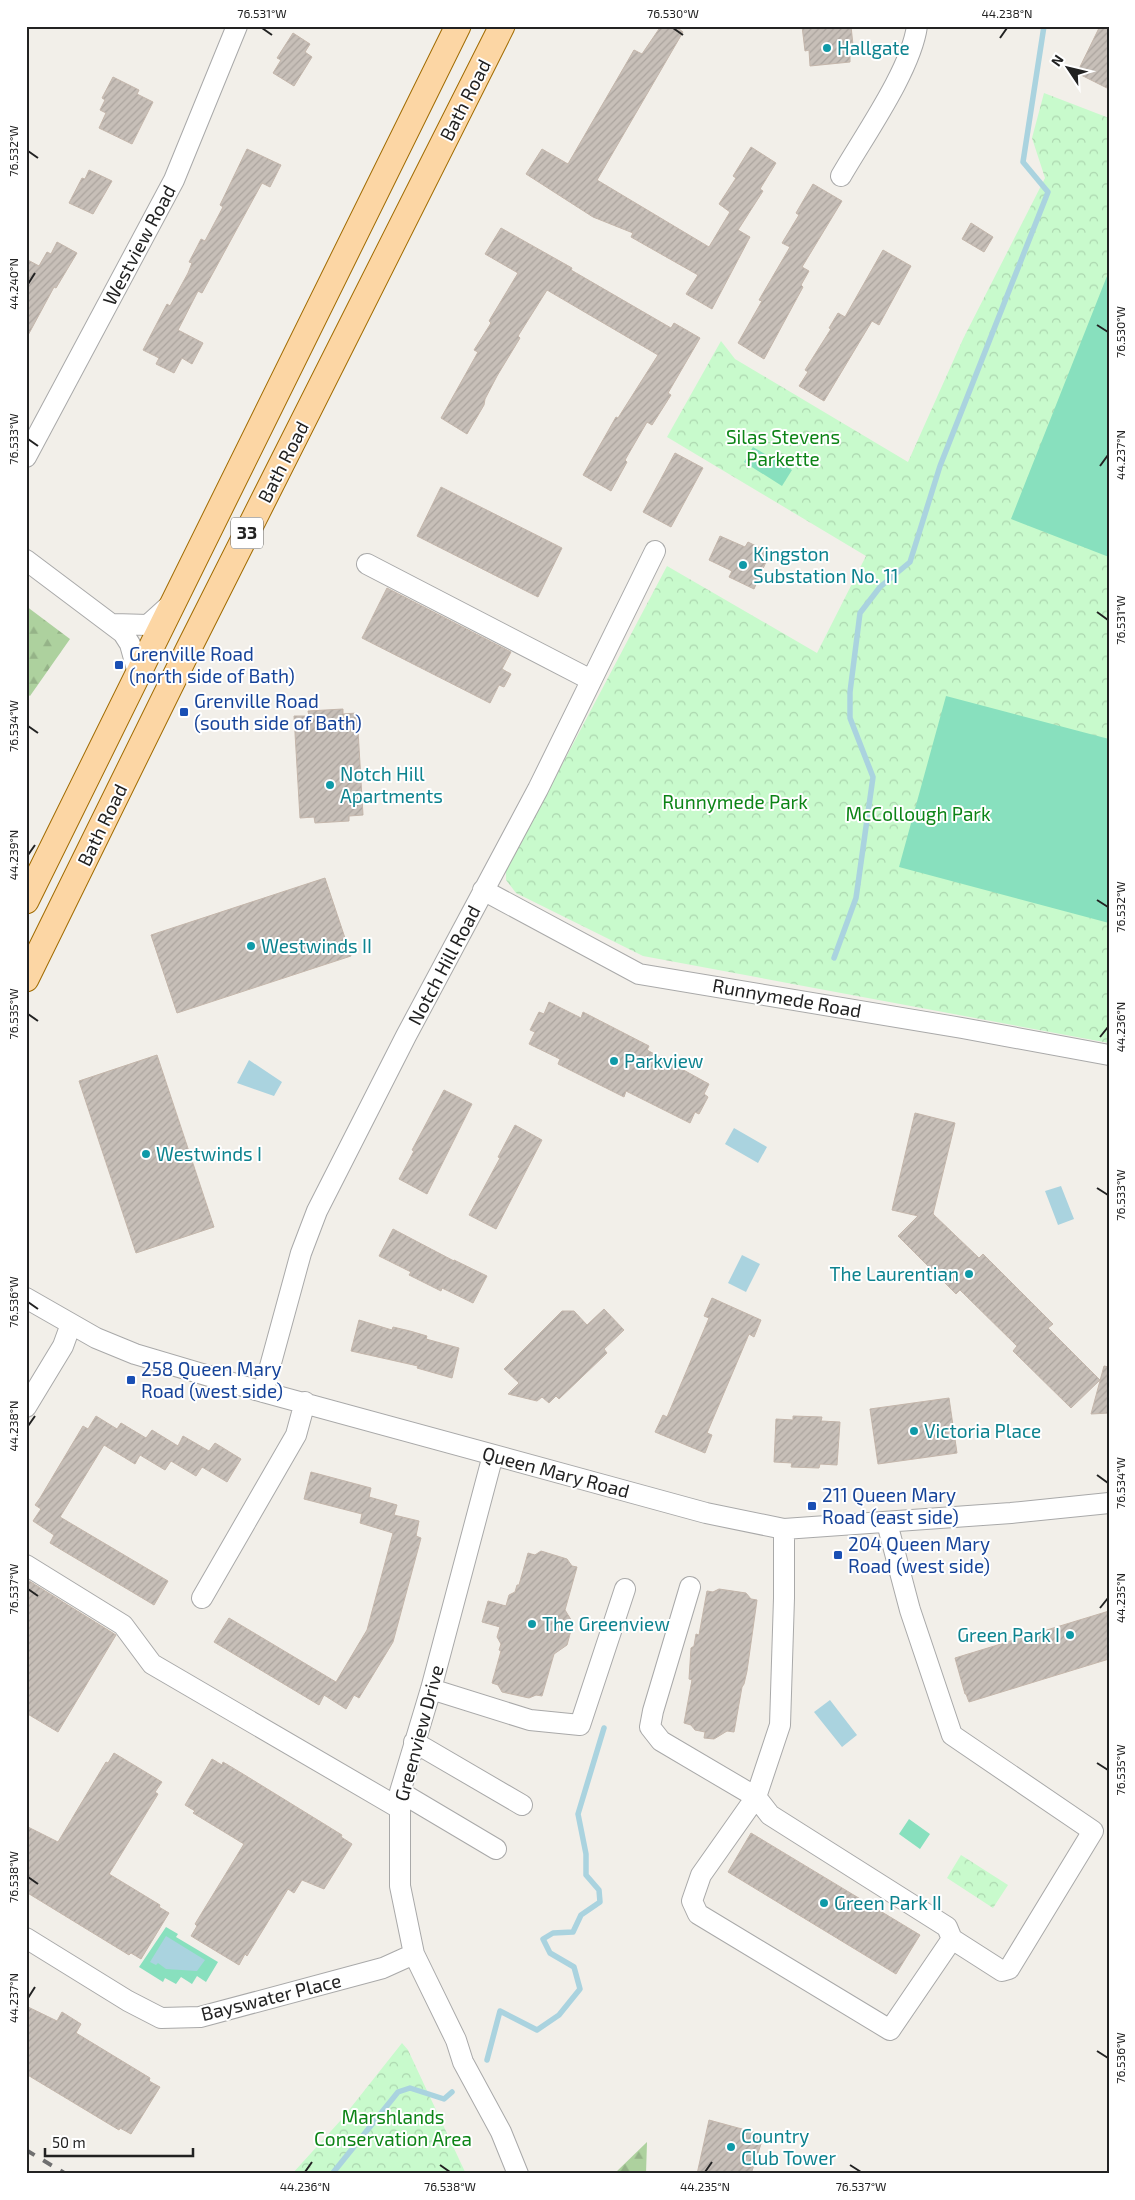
<svg xmlns="http://www.w3.org/2000/svg" width="1135" height="2200" viewBox="0 0 1135 2200" font-family="'Exo 2',sans-serif">
	<defs>
		<pattern id="forest-firs" width="22" height="20" patternUnits="userSpaceOnUse" patternTransform="scale(1.25)"><rect width="22" height="20" fill="#add19e"/><path d="M5 1l3.5 6h-7zM16 11l3.5 6h-7z" fill="#95b388"/></pattern>
		<pattern id="park-crowns" width="20" height="18" patternUnits="userSpaceOnUse" patternTransform="scale(1.25)"><rect width="20" height="18" fill="#c8facc"/><path d="M2 6a3 3 0 1 1 6 0M12 15a3 3 0 1 1 6 0" fill="none" stroke="#acd6af"/></pattern>
		<pattern id="building-hatch" width="6" height="6" patternUnits="userSpaceOnUse" patternTransform="scale(1.25)"><rect width="6" height="6" fill="#c7bfb8"/><path d="M-1 1l2-2M0 6l6-6M5 7l2-2" fill="none" stroke="#aba49e"/></pattern>
	</defs>
	<rect width="100%" height="100%" fill="#f2efe9"/>
	<path fill="url(#forest-firs)" d="M 26,606 L 70,639 L 30,696 L 26,693 Z
		M 647,2142 L 646,2174 L 614,2174 Z"/>
	<path fill="url(#park-crowns)" d="M 1044,93 L 1109,118 L 1109,1043 L 643,956 L 516,893 L 506,880 L 506,871 L 667,566 L 817,653 L 866,556 L 667,437 L 721,341 L 735,359 L 908,462 L 963,339 L 1045,178 L 1032,138 Z
		M 961,1855 L 1008,1885 L 993,1908 L 947,1878 Z
		M 402,2043 L 408,2050 L 466,2174 L 292,2174 L 341,2120 Z"/>
	<path fill="#88e0be" d="M 1109,271 L 1109,557 L 1011,519 Z
		M 753,447 L 792,470 L 782,486 L 744,462 Z
		M 946,696 L 1109,739 L 1109,923 L 899,867 Z
		M 909,1819 L 930,1834 L 920,1849 L 899,1834 Z
		M 166,1927 L 178,1934 L 176,1937 L 218,1962 L 206,1982 L 197,1976 L 192,1984 L 181,1977 L 176,1984 L 165,1978 L 163,1982 L 139,1967 Z"/>
	<path fill="#aad3df" d="M 249,1060 L 282,1082 L 274,1096 L 237,1083 Z
		M 734,1128 L 767,1147 L 758,1163 L 725,1144 Z
		M 1061,1186 L 1074,1219 L 1058,1225 L 1045,1191 Z
		M 742,1255 L 760,1264 L 746,1292 L 728,1283 Z
		M 830,1700 L 857,1735 L 842,1747 L 814,1712 Z
		M 166,1936 L 205,1960 L 197,1971 L 166,1969 L 158,1963 L 156,1965 L 150,1962 Z"/>
	<g fill="none" stroke-linecap="round" stroke-linejoin="round">
		<path stroke="#aad3df" stroke-width="5.5" d="M 834,958 L 856,898 L 873,777 L 850,718 L 850,692 L 860,613 L 880,587 L 910,562 L 940,466 L 1048,192 L 1023,162 L 1044,26
			M 487,2060 L 500,2011 L 537,2030 L 559,2015 L 580,1989 L 574,1967 L 550,1953 L 543,1939 L 553,1933 L 573,1932 L 581,1915 L 600,1902 L 599,1890 L 586,1875 L 586,1854 L 578,1814 L 604,1728
			M 332,2174 L 398,2092 L 410,2088 L 444,2099 L 452,2092"/>
	</g>
	<path fill="url(#building-hatch)" stroke="#c4b6ab" d="M 661,26 L 675,26 L 683,32 L 597,180 L 709,247 L 730,212 L 719,204 L 736,178 L 733,176 L 751,147 L 776,163 L 760,189 L 763,191 L 738,230 L 750,237 L 712,309 L 686,294 L 698,275 L 631,237 L 633,233 L 593,217 L 526,174 L 542,149 L 568,164 L 634,50 L 642,54 Z
		M 802,26 L 851,26 L 854,55 L 850,55 L 850,62 L 810,66 L 809,50 L 805,51 Z
		M 1100,26 L 1109,26 L 1109,89 L 1077,73 Z
		M 293,33 L 310,44 L 305,52 L 312,57 L 294,86 L 273,73 L 281,60 L 277,58 Z
		M 113,77 L 139,90 L 137,94 L 153,102 L 132,144 L 99,128 L 106,113 L 100,110 L 105,100 L 102,98 Z
		M 247,149 L 281,165 L 270,187 L 262,183 L 202,293 L 198,291 L 178,330 L 203,343 L 192,364 L 182,358 L 174,373 L 156,364 L 159,358 L 143,350 L 167,304 L 170,306 L 188,273 L 192,263 L 189,262 L 198,245 L 201,239 L 205,241 L 223,207 L 220,205 Z
		M 89,170 L 112,181 L 93,214 L 69,203 L 82,178 L 85,179 Z
		M 813,184 L 842,201 L 802,267 L 809,271 L 801,285 L 803,287 L 764,359 L 738,343 L 762,301 L 759,300 L 790,247 L 782,243 L 799,215 L 796,213 Z
		M 971,223 L 993,237 L 984,252 L 962,239 Z
		M 501,228 L 572,268 L 571,270 L 671,328 L 674,323 L 700,338 L 668,393 L 671,395 L 652,425 L 647,422 L 625,460 L 627,462 L 611,491 L 583,475 L 616,417 L 618,418 L 658,355 L 547,290 L 518,336 L 520,338 L 497,376 L 485,399 L 484,405 L 467,434 L 441,418 L 478,352 L 474,350 L 491,323 L 489,321 L 518,273 L 485,254 Z
		M 57,242 L 77,253 L 56,288 L 54,287 L 26,339 L 26,259 L 39,266 L 47,252 L 51,254 Z
		M 883,250 L 911,266 L 879,325 L 872,321 L 824,401 L 799,386 L 808,372 L 805,370 L 831,329 L 829,328 L 838,313 L 845,317 Z
		M 675,453 L 703,468 L 671,527 L 643,512 Z
		M 441,487 L 562,548 L 538,597 L 417,536 Z
		M 720,536 L 745,547 L 748,542 L 770,553 L 754,589 L 729,577 L 732,571 L 709,560 Z
		M 387,588 L 511,652 L 502,669 L 511,674 L 504,687 L 499,685 L 490,703 L 362,638 Z
		M 343,709 L 343,714 L 357,713 L 363,815 L 349,816 L 349,821 L 315,823 L 314,817 L 300,818 L 294,716 L 309,716 L 308,711 Z
		M 325,878 L 351,956 L 177,1013 L 151,935 Z
		M 549,1002 L 581,1018 L 583,1012 L 649,1046 L 647,1050 L 709,1084 L 704,1094 L 708,1097 L 699,1114 L 695,1112 L 690,1123 L 626,1091 L 624,1097 L 558,1064 L 560,1059 L 529,1044 L 535,1032 L 530,1030 L 539,1012 L 544,1014 Z
		M 157,1055 L 214,1227 L 136,1253 L 79,1081 Z
		M 444,1090 L 472,1104 L 427,1194 L 399,1179 L 414,1151 L 412,1150 Z
		M 915,1113 L 955,1123 L 933,1214 L 979,1258 L 983,1254 L 1053,1324 L 1048,1328 L 1100,1380 L 1071,1408 L 1013,1351 L 1017,1346 L 960,1290 L 956,1294 L 898,1236 L 918,1216 L 892,1210 Z
		M 515,1125 L 542,1140 L 496,1229 L 469,1215 L 500,1158 L 498,1157 Z
		M 393,1229 L 454,1261 L 454,1260 L 487,1276 L 473,1303 L 442,1288 L 441,1291 L 409,1275 L 411,1272 L 379,1256 Z
		M 712,1298 L 761,1320 L 754,1337 L 749,1334 L 707,1433 L 712,1435 L 705,1453 L 655,1432 L 663,1415 L 667,1417 L 709,1318 L 704,1316 Z
		M 604,1309 L 624,1330 L 604,1349 L 607,1353 L 559,1399 L 556,1396 L 549,1403 L 542,1397 L 537,1401 L 508,1394 L 519,1383 L 504,1369 L 562,1311 L 574,1311 L 587,1325 Z
		M 359,1320 L 392,1330 L 393,1327 L 410,1331 L 427,1336 L 426,1339 L 459,1348 L 452,1378 L 417,1368 L 418,1366 L 351,1351 Z
		M 1104,1366 L 1109,1367 L 1109,1413 L 1091,1414 Z
		M 949,1398 L 957,1453 L 878,1464 L 870,1409 Z
		M 96,1416 L 117,1429 L 121,1423 L 146,1438 L 152,1430 L 178,1446 L 183,1436 L 209,1451 L 215,1443 L 241,1459 L 227,1482 L 202,1467 L 196,1476 L 171,1461 L 165,1470 L 140,1455 L 135,1464 L 104,1445 L 60,1517 L 168,1581 L 154,1605 L 50,1543 L 54,1535 L 33,1521 L 41,1509 L 35,1505 L 40,1498 L 83,1426 L 88,1429 Z
		M 793,1416 L 822,1417 L 821,1421 L 840,1422 L 837,1465 L 820,1464 L 819,1468 L 791,1467 L 792,1463 L 774,1462 L 776,1419 L 793,1420 Z
		M 311,1472 L 371,1488 L 369,1497 L 397,1505 L 394,1515 L 419,1521 L 416,1536 L 421,1538 L 393,1642 L 359,1698 L 354,1695 L 346,1709 L 324,1695 L 319,1705 L 214,1642 L 229,1618 L 336,1682 L 367,1630 L 393,1533 L 360,1523 L 362,1514 L 304,1499 Z
		M 541,1551 L 567,1559 L 572,1566 L 577,1567 L 565,1610 L 573,1623 L 567,1645 L 554,1654 L 542,1696 L 536,1695 L 529,1698 L 502,1692 L 498,1685 L 492,1683 L 501,1651 L 499,1650 L 501,1644 L 497,1637 L 500,1627 L 482,1622 L 488,1601 L 506,1606 L 509,1595 L 515,1592 L 517,1585 L 519,1585 L 528,1553 L 535,1555 Z
		M 26,1579 L 116,1635 L 58,1732 L 26,1713 Z
		M 719,1589 L 746,1593 L 751,1599 L 757,1600 L 747,1671 L 744,1684 L 742,1687 L 734,1732 L 727,1731 L 714,1739 L 704,1738 L 705,1732 L 695,1730 L 691,1725 L 684,1723 L 692,1680 L 689,1679 L 691,1648 L 694,1646 L 696,1634 L 699,1635 L 707,1591 L 713,1592 Z
		M 1109,1611 L 1109,1659 L 969,1702 L 966,1694 L 965,1694 L 955,1658 Z
		M 114,1753 L 162,1782 L 155,1792 L 158,1794 L 109,1874 L 160,1905 L 159,1907 L 169,1913 L 141,1959 L 131,1953 L 129,1955 L 26,1892 L 26,1826 L 58,1842 L 106,1762 L 108,1763 Z
		M 212,1759 L 222,1765 L 223,1762 L 243,1774 L 342,1835 L 341,1837 L 352,1844 L 324,1889 L 302,1880 L 294,1893 L 288,1889 L 247,1956 L 245,1954 L 239,1965 L 191,1936 L 197,1926 L 195,1924 L 244,1844 L 193,1813 L 195,1811 L 185,1805 Z
		M 751,1833 L 920,1935 L 896,1974 L 728,1872 Z
		M 26,2006 L 57,2021 L 62,2012 L 81,2024 L 76,2033 L 150,2078 L 149,2081 L 160,2087 L 131,2134 L 120,2128 L 119,2130 L 26,2074 Z
		M 709,2120 L 764,2135 L 751,2174 L 697,2174 Z"/>
	<g fill="none" stroke-linecap="round" stroke-linejoin="round">
		<defs>
			<path id="minor" d="M 841,176 C 864,136 911,70 917,26
				M 26,457 L 174,180 L 237,26
				M 26,560 L 123,633 L 130,644 L 138,673
				M 367,564 L 591,680
				M 114,624 L 148,625 L 170,605
				M 483,890 L 639,974 L 962,1028 L 1109,1055
				M 26,1298 L 96,1338 L 135,1354 L 263,1392 L 706,1513 L 784,1529 L 1011,1513 L 1109,1503
				M 263,1392 L 301,1253 L 317,1211 L 406,1036 L 538,789 L 655,551
				M 26,1407 L 63,1346 L 71,1324
				M 493,1455 L 431,1689 L 400,1792 L 400,1886 L 414,1954 L 456,2040 L 463,2062 L 501,2132 L 518,2174
				M 887,1523 L 910,1610 L 952,1735 L 1093,1831 L 1009,1969 L 1002,1971 L 952,1939
				M 26,1565 L 123,1625 L 152,1664 L 399,1808
				M 690,1587 L 653,1711 L 650,1727 L 661,1741 L 756,1797 L 770,1815 L 947,1927 L 952,1939 L 890,2030 L 698,1914 L 692,1901 L 701,1875 L 756,1797 L 780,1725 L 784,1598 L 784,1529
				M 202,1598 L 296,1435 L 305,1402
				M 431,1689 L 530,1720 L 580,1725 L 625,1589
				M 414,1742 L 522,1805
				M 400,1792 L 496,1849
				M 26,1938 L 128,2001 L 161,2018 L 200,2017 L 383,1968 L 414,1954"/>
			<path id="major" d="M 26,901 L 458,26
				M 26,979 L 189,648 L 502,26"/>
		</defs>
		<use href="#minor" stroke="#a9a9a9" stroke-width="22"/>
		<use href="#major" stroke="#a06b00" stroke-width="27"/>
		<use href="#minor" stroke="#fff" stroke-width="20"/>
		<use href="#major" stroke="#fcd6a4" stroke-width="25"/>
		<path stroke="#707070" stroke-width="4" stroke-dasharray="10 10" stroke-linecap="butt" d="M 26,2150 L 66,2174"/>
	</g>
	<path fill="none" stroke="#222" stroke-width="2" d="M 262,28 L 272,35M 673,28 L 683,35M 1000,38 L 1007,28M 28,151 L 38,158M 28,284 L 35,273M 1097,325 L 1108,332M 28,439 L 38,446M 1100,466 L 1108,455M 1097,612 L 1108,620M 28,726 L 38,733M 28,855 L 35,845M 1097,900 L 1108,907M 28,1014 L 38,1021M 1100,1037 L 1108,1027M 1097,1188 L 1108,1195M 28,1302 L 38,1309M 28,1426 L 35,1416M 1097,1475 L 1108,1483M 28,1589 L 38,1596M 1100,1608 L 1108,1598M 1097,1763 L 1108,1770M 28,1877 L 38,1884M 28,1998 L 35,1987M 1097,2051 L 1108,2058M 440,2165 L 450,2172M 850,2165 L 861,2172M 305,2172 L 312,2162M 705,2172 L 712,2162"/>
	<g fill="#0f9aa8" stroke="#fff" stroke-width="2">
		<circle cx="827" cy="48" r="5"/>
		<circle cx="743" cy="565" r="5"/>
		<circle cx="330" cy="785" r="5"/>
		<circle cx="251" cy="946" r="5"/>
		<circle cx="614" cy="1061" r="5"/>
		<circle cx="146" cy="1154" r="5"/>
		<circle cx="969" cy="1274" r="5"/>
		<circle cx="914" cy="1431" r="5"/>
		<circle cx="532" cy="1624" r="5"/>
		<circle cx="1070" cy="1635" r="5"/>
		<circle cx="824" cy="1903" r="5"/>
		<circle cx="731" cy="2147" r="5"/>
	</g>
	<g fill="#1a4fb4" stroke="#fff" stroke-width="2">
		<rect x="114" y="660" width="10" height="10" rx="2.5"/>
		<rect x="179" y="707" width="10" height="10" rx="2.5"/>
		<rect x="126" y="1375" width="10" height="10" rx="2.5"/>
		<rect x="807" y="1501" width="10" height="10" rx="2.5"/>
		<rect x="833" y="1550" width="10" height="10" rx="2.5"/>
	</g>
	<g text-anchor="middle" stroke-width="4" stroke-linejoin="round" paint-order="stroke">
		<rect fill="#fff" stroke="#646464" stroke-width="1" x="231" y="517.5" width="32" height="31" rx="4"/>
		<g font-size="18" font-weight="bold" fill="#222">
			<text x="247" y="539">33</text>
		</g>
		<g font-size="19" fill="#0d838f" stroke="#fff" text-anchor="start">
			<text x="837" y="55">Hallgate</text>
			<text x="753" y="561">Kingston<tspan x="753" dy="22">Substation No. 11</tspan></text>
			<text x="340" y="781">Notch Hill<tspan x="340" dy="22">Apartments</tspan></text>
			<text x="261" y="953">Westwinds II</text>
			<text x="624" y="1068">Parkview</text>
			<text x="156" y="1161">Westwinds I</text>
			<text x="959" y="1281" text-anchor="end">The Laurentian</text>
			<text x="924" y="1438">Victoria Place</text>
			<text x="542" y="1631">The Greenview</text>
			<text x="1060" y="1642" text-anchor="end">Green Park I</text>
			<text x="834" y="1910">Green Park II</text>
			<text x="741" y="2143">Country<tspan x="741" dy="22">Club Tower</tspan></text>
		</g>
		<g font-size="19" fill="#222" stroke="#fff">
			<text transform="translate(465 100) rotate(-63)" y="7">Bath Road</text>
			<text transform="translate(139 245) rotate(-62)" y="7">Westview Road</text>
			<text transform="translate(283 462) rotate(-63)" y="7">Bath Road</text>
			<text transform="translate(102 825) rotate(-64)" y="7">Bath Road</text>
			<text transform="translate(444 965) rotate(-62)" y="7">Notch Hill Road</text>
			<text transform="translate(787 998) rotate(10)" y="7">Runnymede Road</text>
			<text transform="translate(556 1472) rotate(15)" y="7">Queen Mary Road</text>
			<text transform="translate(419 1733) rotate(-75)" y="7">Greenview Drive</text>
			<text transform="translate(271 1997) rotate(-14)" y="7">Bayswater Place</text>
		</g>
		<g font-size="19" fill="#0c8416" stroke="#fff">
			<text x="783" y="444">Silas Stevens<tspan x="783" dy="22">Parkette</tspan></text>
			<text x="735" y="809">Runnymede Park</text>
			<text x="918" y="821">McCollough Park</text>
			<text x="393" y="2124">Marshlands<tspan x="393" dy="22">Conservation Area</tspan></text>
		</g>
		<g font-size="19" fill="#164399" stroke="#fff" text-anchor="start">
			<text x="129" y="661">Grenville Road<tspan x="129" dy="22">(north side of Bath)</tspan></text>
			<text x="194" y="708">Grenville Road<tspan x="194" dy="22">(south side of Bath)</tspan></text>
			<text x="141" y="1376">258 Queen Mary<tspan x="141" dy="22">Road (west side)</tspan></text>
			<text x="822" y="1502">211 Queen Mary<tspan x="822" dy="22">Road (east side)</tspan></text>
			<text x="848" y="1551">204 Queen Mary<tspan x="848" dy="22">Road (west side)</tspan></text>
		</g>
	</g>
	<rect width="1135" height="2200" fill="none" stroke="#ffffff" stroke-width="55"/>
	<g transform="translate(1068 68) rotate(305)" stroke="#ffffff" stroke-width="4" paint-order="stroke">
	<path d="M0-4L9 19L0 12L-9 19Z" fill="#222222"/>
	<text y="-8" font-size="14" font-weight="bold" text-anchor="middle" fill="#222222">N</text>
	</g>
	<path d="M45 2148v8h148v-8" fill="none" stroke="#222222" stroke-width="2.5"/>
	<text x="52" y="2148" font-size="15" fill="#222222" stroke="#ffffff" stroke-width="4" paint-order="stroke">50 m</text>
	<rect x="28" y="28" width="1080" height="2144" fill="none" stroke="#222" stroke-width="2"/>
	<g font-size="12" text-anchor="middle" fill="#222">
		<text x="262" y="18">76.531°W</text>
		<text x="673" y="18">76.530°W</text>
		<text x="1007" y="18">44.238°N</text>
		<text transform="translate(14 151) rotate(-90)" y="4">76.532°W</text>
		<text transform="translate(14 284) rotate(-90)" y="4">44.240°N</text>
		<text transform="translate(1121 332) rotate(-90)" y="4">76.530°W</text>
		<text transform="translate(14 439) rotate(-90)" y="4">76.533°W</text>
		<text transform="translate(1121 455) rotate(-90)" y="4">44.237°N</text>
		<text transform="translate(1121 620) rotate(-90)" y="4">76.531°W</text>
		<text transform="translate(14 726) rotate(-90)" y="4">76.534°W</text>
		<text transform="translate(14 855) rotate(-90)" y="4">44.239°N</text>
		<text transform="translate(1121 907) rotate(-90)" y="4">76.532°W</text>
		<text transform="translate(14 1014) rotate(-90)" y="4">76.535°W</text>
		<text transform="translate(1121 1027) rotate(-90)" y="4">44.236°N</text>
		<text transform="translate(1121 1195) rotate(-90)" y="4">76.533°W</text>
		<text transform="translate(14 1302) rotate(-90)" y="4">76.536°W</text>
		<text transform="translate(14 1426) rotate(-90)" y="4">44.238°N</text>
		<text transform="translate(1121 1483) rotate(-90)" y="4">76.534°W</text>
		<text transform="translate(14 1589) rotate(-90)" y="4">76.537°W</text>
		<text transform="translate(1121 1598) rotate(-90)" y="4">44.235°N</text>
		<text transform="translate(1121 1770) rotate(-90)" y="4">76.535°W</text>
		<text transform="translate(14 1877) rotate(-90)" y="4">76.538°W</text>
		<text transform="translate(14 1998) rotate(-90)" y="4">44.237°N</text>
		<text transform="translate(1121 2058) rotate(-90)" y="4">76.536°W</text>
		<text x="305" y="2191">44.236°N</text>
		<text x="450" y="2191">76.538°W</text>
		<text x="705" y="2191">44.235°N</text>
		<text x="861" y="2191">76.537°W</text>
	</g>
</svg>
